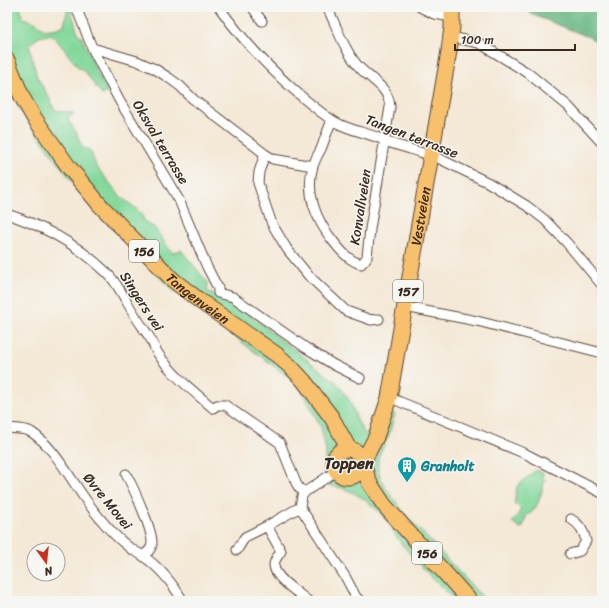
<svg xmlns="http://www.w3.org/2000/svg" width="609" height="608" viewBox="0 0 609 608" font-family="Sriracha,sans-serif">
	<rect width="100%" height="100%" fill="#f6f6f2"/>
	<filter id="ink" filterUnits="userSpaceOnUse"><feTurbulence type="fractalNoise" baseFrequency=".025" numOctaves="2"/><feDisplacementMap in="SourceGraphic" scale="8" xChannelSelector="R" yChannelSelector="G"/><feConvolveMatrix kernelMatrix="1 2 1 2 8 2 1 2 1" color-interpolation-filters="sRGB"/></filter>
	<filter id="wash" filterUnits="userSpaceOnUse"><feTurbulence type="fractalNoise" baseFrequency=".012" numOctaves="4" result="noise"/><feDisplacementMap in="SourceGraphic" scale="16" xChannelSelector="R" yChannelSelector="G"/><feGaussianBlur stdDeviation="0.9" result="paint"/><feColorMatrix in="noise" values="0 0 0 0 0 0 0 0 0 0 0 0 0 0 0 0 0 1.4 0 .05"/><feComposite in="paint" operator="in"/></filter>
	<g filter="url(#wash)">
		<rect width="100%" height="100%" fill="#f4e8d6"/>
		<path fill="#83d89b" stroke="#5f815c" d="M 7,7 L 20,7 L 23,18 L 37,23 L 44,30 L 58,28 L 64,25 L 68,8 L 71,10 L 78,34 L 81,36 L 96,70 L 108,92 L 102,95 L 83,69 L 79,68 L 52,34 L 39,37 L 29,45 L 37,77 L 51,101 L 54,109 L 58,111 L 73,113 L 73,115 L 67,118 L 76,132 L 82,147 L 90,150 L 96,166 L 120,196 L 139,211 L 146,223 L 154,227 L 172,253 L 181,250 L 208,283 L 207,291 L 251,316 L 337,383 L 350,401 L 357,420 L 363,431 L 366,434 L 373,427 L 381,408 L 395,414 L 389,435 L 378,457 L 378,468 L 381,479 L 385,487 L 407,516 L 486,601 L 455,601 C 436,582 417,563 400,542 C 396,537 394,532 390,526 C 376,506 356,489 331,486 L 324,471 L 326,451 L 321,427 L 302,391 L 287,376 L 171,289 L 116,232 L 75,185 L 38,136 L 19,108 L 7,77 Z
			M 536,470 L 543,473 L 542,478 L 545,479 C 541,492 539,511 526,516 L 523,527 L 520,528 L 512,522 L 517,517 L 521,508 L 514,504 L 517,486 Z"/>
		<path fill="#6ab883" stroke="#527150" d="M 524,7 L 602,7 L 602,46 L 591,38 L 531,14 Z"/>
	</g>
	<g filter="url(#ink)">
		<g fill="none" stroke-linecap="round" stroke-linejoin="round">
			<defs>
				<path id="minor" d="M 76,7 L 93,50 L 119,100 L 179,200 L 207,267 L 218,288 L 218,293
					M 219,7 C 240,37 265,64 293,89 C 307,101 322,115 339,124 C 351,130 366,133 379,138 L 384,141 L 436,157 L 489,183 L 527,206 L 545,220 L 567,243 L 602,285
					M 252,7 L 262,21
					M 327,7 C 337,27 345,53 361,69 C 373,81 389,88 390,107 L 370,229 L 367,257 L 365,260 L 361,264 C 349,261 340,250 333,241 C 316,220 305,193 313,166 C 315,160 318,154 321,149 C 325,139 328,129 332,120
					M 420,7 L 434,14 L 452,17
					M 451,37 L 479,43 L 528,73 L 568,106 L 602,143
					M 93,50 L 96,49 L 137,61 L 155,69 L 169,78 L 180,86 L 193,99 L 265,154 L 273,159 L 313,166
					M 265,154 L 259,172 L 258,183 L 272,224 L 287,249 L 308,275 L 346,311 L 371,320 L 379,319
					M 7,214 C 43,226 79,246 106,272 C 115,280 121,292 127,302 C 134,315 142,326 150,338 C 153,342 154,348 157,352 C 171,374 193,391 213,408 L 217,405 L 225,405 L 280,443 L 296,483 L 299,488 L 305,492
					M 218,293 L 233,297 L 306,348 L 334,365 L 360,378
					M 405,307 L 477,321 L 602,353
					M 389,398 L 398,401 L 526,454 L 602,493
					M 7,428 C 14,429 24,428 31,432 C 54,446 72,482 88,503 C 99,518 115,537 130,548 C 134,551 139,553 143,556 C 159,567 173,584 183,601
					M 336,471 L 305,492 L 302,496 L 300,507 L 346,578 L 356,597 L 360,601
					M 126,474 C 133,487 153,530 152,544 C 151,550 148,553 142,555
					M 267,526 L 281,551 C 279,555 274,560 274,565 C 274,578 299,593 308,601
					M 237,550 L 245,537 L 267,526 L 300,507
					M 570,554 L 580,551 L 586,541 C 584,531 580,524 571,519"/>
				<g id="primary">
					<path id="s1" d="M 7,60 L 22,97 L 33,116 L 68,166 L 100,205 L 173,280 L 200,301 L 277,355 L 291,367 L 304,381 L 332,418 L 349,449"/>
					<circle cx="348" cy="463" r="14"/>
					<path id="s2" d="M 363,462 L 376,437 L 389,398 L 449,51 L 452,27 L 452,7"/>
					<path d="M 363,464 L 369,482 L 384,505 L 470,601"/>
				</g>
			</defs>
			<use href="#minor" stroke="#57463a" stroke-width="11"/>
			<use href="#primary" stroke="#57463a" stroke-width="17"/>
			<use href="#minor" stroke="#fff" stroke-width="9"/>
			<use href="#primary" stroke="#f7c06c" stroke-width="15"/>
		</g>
	</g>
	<defs>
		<symbol id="building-pin" viewBox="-11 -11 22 30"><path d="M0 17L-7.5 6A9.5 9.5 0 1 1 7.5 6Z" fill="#0f9aa8" stroke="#f6f6f2"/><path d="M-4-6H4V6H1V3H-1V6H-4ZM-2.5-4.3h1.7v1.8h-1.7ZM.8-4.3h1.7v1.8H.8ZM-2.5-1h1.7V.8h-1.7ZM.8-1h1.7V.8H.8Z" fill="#fff"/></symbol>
	</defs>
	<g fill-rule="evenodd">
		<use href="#building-pin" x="396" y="455" width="22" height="30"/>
	</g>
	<g text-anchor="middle" stroke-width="3" stroke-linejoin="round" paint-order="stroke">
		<g fill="#f6f6f2" stroke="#73675e" stroke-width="1">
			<rect x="129" y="240" width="30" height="22" rx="3"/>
			<rect x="393" y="280" width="30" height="22" rx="3"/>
			<rect x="412" y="542" width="30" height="22" rx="3"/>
		</g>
		<g font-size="13" font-weight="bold" fill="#3b2a1e">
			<text x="144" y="256">156</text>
			<text x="408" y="296">157</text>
			<text x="427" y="558">156</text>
		</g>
		<g font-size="14" fill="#3b2a1e" stroke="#f6f6f2">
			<text transform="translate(412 136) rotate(21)" y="5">Tangen terrasse</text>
			<text transform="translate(161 142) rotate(59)" y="5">Oksval terrasse</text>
			<text transform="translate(360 207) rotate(-81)" y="5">Konvallveien</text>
			<text dy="5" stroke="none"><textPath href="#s2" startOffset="254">Vestveien</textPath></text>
			<text dy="5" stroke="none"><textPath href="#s1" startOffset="309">Tangenveien</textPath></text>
			<text transform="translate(142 301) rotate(57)" y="5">Singers vei</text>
			<text transform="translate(108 501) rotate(51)" y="5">Øvre Movei</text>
		</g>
		<g font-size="14" font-weight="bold" fill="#0d838f" stroke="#f6f6f2" text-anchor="start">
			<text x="421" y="471">Granholt</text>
		</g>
		<g font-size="16" font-weight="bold" fill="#3b2a1e" stroke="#f6f6f2">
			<text x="349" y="469">Toppen</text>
		</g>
	</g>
	<rect width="609" height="608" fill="none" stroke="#f6f6f2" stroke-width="24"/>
	<g transform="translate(46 562) rotate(165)"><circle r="19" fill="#f6f6f2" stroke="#aba49d"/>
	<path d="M0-3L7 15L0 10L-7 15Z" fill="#c8321e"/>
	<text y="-6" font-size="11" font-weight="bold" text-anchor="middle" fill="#3b2a1e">N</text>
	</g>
	<path d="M455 44v6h120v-6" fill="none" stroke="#3b2a1e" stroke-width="2"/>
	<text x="461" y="44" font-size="12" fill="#3b2a1e" stroke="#f6f6f2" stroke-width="3" paint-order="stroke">100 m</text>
</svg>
